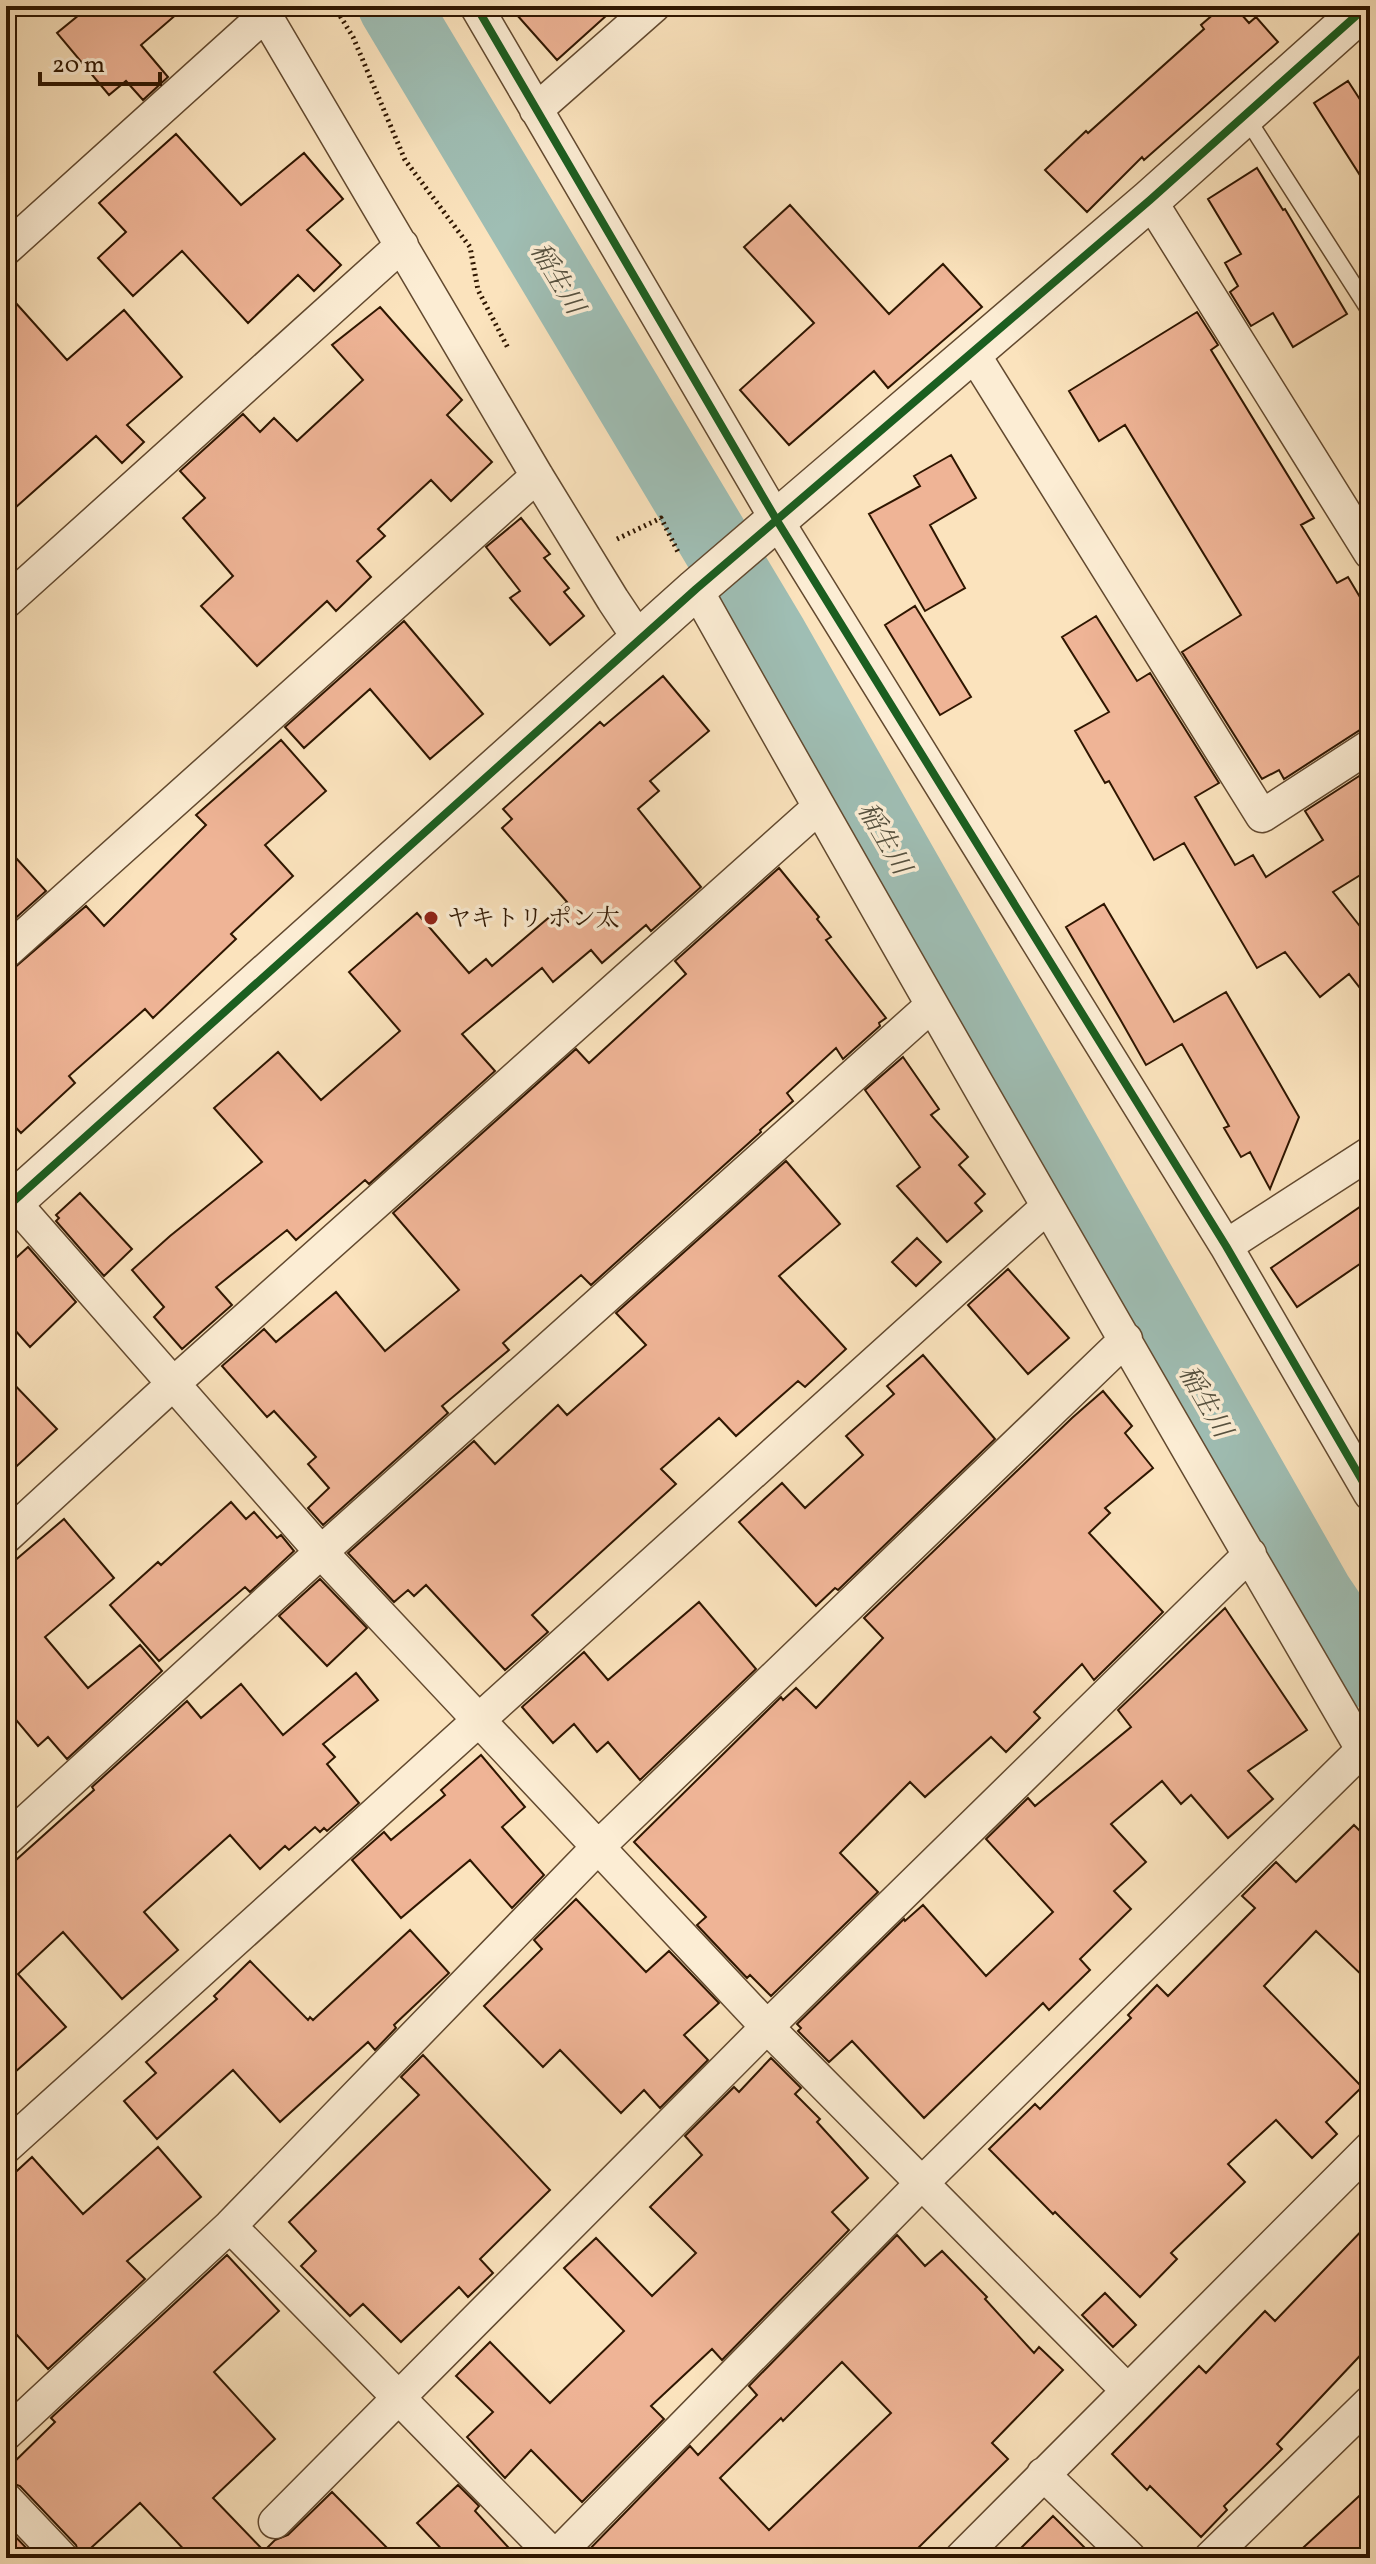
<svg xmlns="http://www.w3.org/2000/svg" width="1376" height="2564" viewBox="0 0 1376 2564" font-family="Vollkorn,'Noto Serif JP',serif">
	<rect width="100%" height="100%" fill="#fbe3bd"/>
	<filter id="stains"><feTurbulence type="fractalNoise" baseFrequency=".0025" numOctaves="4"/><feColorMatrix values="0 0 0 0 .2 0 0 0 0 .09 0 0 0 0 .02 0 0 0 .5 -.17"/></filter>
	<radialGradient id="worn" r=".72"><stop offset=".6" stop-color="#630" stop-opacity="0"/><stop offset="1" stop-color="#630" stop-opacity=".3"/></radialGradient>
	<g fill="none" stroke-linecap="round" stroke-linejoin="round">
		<path stroke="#9fbeb4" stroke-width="72" d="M 394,6 L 772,637 L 1318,1596 L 1370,1673"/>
	</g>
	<path fill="#efb496" stroke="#2f1600" stroke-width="2" fill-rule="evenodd" d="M 90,6 L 186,6 L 141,45 L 168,77 L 143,100 L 126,81 L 109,95 L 57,33 Z
		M 509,6 L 617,6 L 557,60 Z
		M 1223,6 L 1234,6 L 1249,23 L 1256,17 L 1278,42 L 1144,160 L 1142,157 L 1087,212 L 1045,170 L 1086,131 L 1088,133 L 1204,29 L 1201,25 Z
		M 1348,81 L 1370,115 L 1370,191 L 1314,103 Z
		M 176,134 L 241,205 L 304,153 L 343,199 L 307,230 L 341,265 L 314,291 L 298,275 L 248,323 L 182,251 L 133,296 L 98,258 L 126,232 L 99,203 Z
		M 1257,168 L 1283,210 L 1285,209 L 1347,314 L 1293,347 L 1273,313 L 1251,326 L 1230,292 L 1238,286 L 1225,263 L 1241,254 L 1208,199 Z
		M 790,205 L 889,314 L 943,264 L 982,307 L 888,388 L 874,371 L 789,445 L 740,390 L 814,323 L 744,247 Z
		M 6,292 L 67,360 L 124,310 L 182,377 L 127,425 L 144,442 L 122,463 L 96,436 L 6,516 Z
		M 380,307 L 462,400 L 447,415 L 492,462 L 451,501 L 431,480 L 378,529 L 385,536 L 357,561 L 371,577 L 336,611 L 327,601 L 257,666 L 201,606 L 233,576 L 183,518 L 205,498 L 180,471 L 243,414 L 260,432 L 274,418 L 297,441 L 363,380 L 332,345 Z
		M 1197,312 L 1218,345 L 1211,350 L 1314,518 L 1301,525 L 1337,583 L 1348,577 L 1370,614 L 1370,727 L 1360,730 L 1284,779 L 1279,770 L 1262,779 L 1182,652 L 1241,615 L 1125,425 L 1099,441 L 1069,391 Z
		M 951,455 L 976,498 L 930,525 L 965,588 L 925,611 L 869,514 L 920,486 L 914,476 Z
		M 521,518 L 550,554 L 544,558 L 569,588 L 564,592 L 584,616 L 550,645 L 510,598 L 520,591 L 486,547 Z
		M 915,606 L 971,697 L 940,715 L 885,625 Z
		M 1096,616 L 1137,681 L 1150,673 L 1219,783 L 1195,797 L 1235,865 L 1253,855 L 1266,877 L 1323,840 L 1305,811 L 1370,769 L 1370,869 L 1333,892 L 1370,939 L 1370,1001 L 1349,974 L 1320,997 L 1285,952 L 1257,968 L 1184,843 L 1154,860 L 1109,781 L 1105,783 L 1075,731 L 1109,712 L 1062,637 Z
		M 404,621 L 483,714 L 430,759 L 370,689 L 304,748 L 285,727 Z
		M 663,676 L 709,731 L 650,781 L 659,791 L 638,809 L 701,887 L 651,931 L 646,925 L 602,963 L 591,950 L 553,982 L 542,968 L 462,1034 L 495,1071 L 369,1184 L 365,1180 L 296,1240 L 287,1230 L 216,1287 L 232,1305 L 182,1349 L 154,1317 L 164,1307 L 132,1270 L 170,1236 L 262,1162 L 214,1108 L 278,1052 L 321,1100 L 400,1031 L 349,972 L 417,913 L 469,973 L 486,959 L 492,966 L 567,902 L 502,828 L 512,819 L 503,809 L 600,722 L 604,726 Z
		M 281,740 L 326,791 L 265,845 L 293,876 L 231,934 L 236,939 L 153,1018 L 145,1009 L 69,1076 L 75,1083 L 21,1133 L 6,1117 L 6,975 L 86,906 L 104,926 L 206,825 L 196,815 Z
		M 6,847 L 46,891 L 9,924 L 6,921 Z
		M 779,868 L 819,917 L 817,919 L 831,937 L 826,940 L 886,1018 L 879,1023 L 880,1026 L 843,1059 L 836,1048 L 787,1093 L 793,1101 L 760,1130 L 761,1132 L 591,1285 L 581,1275 L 503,1343 L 509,1350 L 442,1406 L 448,1413 L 323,1525 L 308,1508 L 329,1488 L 308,1464 L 316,1457 L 274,1411 L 267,1417 L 222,1366 L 264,1329 L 276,1342 L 336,1292 L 385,1351 L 459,1290 L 393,1213 L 576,1049 L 589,1063 L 686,974 L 675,961 Z
		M 1104,904 L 1174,1022 L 1226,992 L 1272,1070 L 1299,1117 L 1270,1189 L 1250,1152 L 1241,1157 L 1224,1128 L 1229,1126 L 1182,1044 L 1146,1065 L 1120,1019 L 1066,927 Z
		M 903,1057 L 939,1109 L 931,1115 L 968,1157 L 959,1165 L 985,1194 L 975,1203 L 982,1211 L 947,1242 L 897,1186 L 920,1167 L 865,1090 Z
		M 786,1161 L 840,1224 L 779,1276 L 846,1349 L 805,1387 L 798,1381 L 736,1436 L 719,1418 L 661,1469 L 676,1484 L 532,1615 L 548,1632 L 505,1670 L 426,1585 L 414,1596 L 408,1590 L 394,1602 L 348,1553 L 474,1441 L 495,1464 L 558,1405 L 567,1415 L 646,1345 L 616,1313 Z
		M 80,1193 L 132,1249 L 104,1276 L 56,1221 L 59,1218 L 56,1215 Z
		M 1370,1200 L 1370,1257 L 1297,1307 L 1271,1268 Z
		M 917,1238 L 941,1262 L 916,1286 L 892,1262 Z
		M 28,1247 L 76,1302 L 30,1347 L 6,1320 L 6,1267 Z
		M 1008,1269 L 1069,1338 L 1028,1374 L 968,1305 Z
		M 923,1355 L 995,1439 L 838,1590 L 835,1588 L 816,1606 L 739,1522 L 782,1483 L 805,1508 L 863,1455 L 846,1436 L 894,1394 L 887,1386 Z
		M 6,1376 L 57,1429 L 6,1476 Z
		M 1103,1391 L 1132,1426 L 1125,1433 L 1153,1468 L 1105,1508 L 1110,1513 L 1089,1533 L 1163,1612 L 1094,1680 L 1082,1664 L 1034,1712 L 1040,1718 L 1006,1752 L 991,1737 L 925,1797 L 910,1782 L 840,1853 L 878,1892 L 771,1996 L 750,1975 L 747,1978 L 697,1925 L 706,1917 L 634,1842 L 781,1697 L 783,1700 L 796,1688 L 816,1708 L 883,1638 L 864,1618 L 1072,1418 Z
		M 231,1502 L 246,1519 L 254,1512 L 277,1538 L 281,1535 L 294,1551 L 250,1592 L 245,1587 L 159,1661 L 110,1605 L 158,1562 L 161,1565 Z
		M 64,1519 L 114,1578 L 45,1637 L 88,1688 L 140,1645 L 162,1671 L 67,1759 L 48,1737 L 38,1746 L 6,1708 L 6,1568 Z
		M 320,1579 L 367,1628 L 327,1666 L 279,1616 Z
		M 699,1602 L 756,1669 L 640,1780 L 608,1742 L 597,1752 L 574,1724 L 553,1743 L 522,1707 L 584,1652 L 608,1680 Z
		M 1225,1608 L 1307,1730 L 1248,1771 L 1273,1799 L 1228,1838 L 1191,1795 L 1181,1804 L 1162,1781 L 1111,1824 L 1146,1862 L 1114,1891 L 1131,1909 L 1080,1959 L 1090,1970 L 1049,2010 L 1043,2003 L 924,2118 L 852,2041 L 829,2062 L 798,2031 L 801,2028 L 797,2024 L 904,1919 L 905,1921 L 923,1905 L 986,1976 L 1053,1912 L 986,1839 L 1028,1798 L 1035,1806 L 1131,1727 L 1118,1710 Z
		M 356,1673 L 378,1700 L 323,1744 L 335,1757 L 327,1764 L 359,1803 L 327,1831 L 324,1828 L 320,1832 L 315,1827 L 289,1850 L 285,1846 L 260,1869 L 230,1835 L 144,1912 L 178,1950 L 122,1999 L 63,1932 L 18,1974 L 66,2027 L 6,2080 L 6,1869 L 94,1790 L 92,1787 L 187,1701 L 201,1718 L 241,1684 L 283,1735 Z
		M 481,1755 L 525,1807 L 502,1827 L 544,1875 L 512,1908 L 470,1860 L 401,1918 L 352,1860 L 384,1832 L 391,1840 L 445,1795 L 441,1790 Z
		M 1354,1825 L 1370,1841 L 1370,1983 L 1316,1931 L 1264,1986 L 1362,2087 L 1326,2122 L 1337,2134 L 1312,2158 L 1276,2120 L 1228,2164 L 1245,2182 L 1171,2253 L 1177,2259 L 1140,2297 L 1055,2212 L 1053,2214 L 989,2149 L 1035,2104 L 1040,2109 L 1131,2018 L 1128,2015 L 1157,1985 L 1168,1996 L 1255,1908 L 1242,1896 L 1276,1862 L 1296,1882 Z
		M 576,1899 L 646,1972 L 669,1951 L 719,2003 L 684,2035 L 708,2060 L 660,2108 L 644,2090 L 621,2113 L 560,2050 L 543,2067 L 484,2006 L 542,1949 L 534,1940 Z
		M 410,1930 L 449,1973 L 394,2025 L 396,2028 L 375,2050 L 368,2042 L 280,2122 L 233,2070 L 157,2139 L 124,2101 L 156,2073 L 146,2062 L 217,1999 L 214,1996 L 250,1961 L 308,2020 L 310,2017 L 313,2020 Z
		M 423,2055 L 550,2190 L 480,2259 L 493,2273 L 468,2297 L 459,2287 L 401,2342 L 363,2304 L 350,2316 L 301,2266 L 316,2251 L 289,2222 L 419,2095 L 401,2077 Z
		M 771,2058 L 801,2088 L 795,2094 L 820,2119 L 817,2122 L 868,2178 L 832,2212 L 849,2230 L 722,2360 L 712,2349 L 651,2406 L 664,2419 L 582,2502 L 531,2450 L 505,2478 L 467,2437 L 493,2412 L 456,2376 L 490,2342 L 550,2403 L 624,2331 L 564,2268 L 596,2238 L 652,2296 L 696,2253 L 650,2207 L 702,2155 L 685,2136 L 734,2087 L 739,2092 Z
		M 158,2147 L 201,2197 L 127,2261 L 145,2279 L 48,2369 L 6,2323 L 6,2181 L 32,2157 L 83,2214 Z
		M 1370,2222 L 1370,2345 L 1277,2444 L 1282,2449 L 1224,2506 L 1227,2510 L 1201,2537 L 1150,2486 L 1147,2490 L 1112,2454 L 1199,2366 L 1206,2373 L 1265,2311 L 1275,2321 Z
		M 897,2235 L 925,2266 L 942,2251 L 987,2297 L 985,2299 L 1034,2353 L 1039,2347 L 1063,2370 L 992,2443 L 1008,2459 L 908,2558 L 581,2558 L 690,2446 L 698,2455 L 757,2395 L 749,2386 ZM 842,2362 L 891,2413 L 769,2530 L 720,2478 L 781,2418 L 783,2421 Z
		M 227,2255 L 279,2311 L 214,2372 L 275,2439 L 213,2498 L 264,2551 L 275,2540 L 288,2535 L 332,2492 L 397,2558 L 192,2558 L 140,2503 L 80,2558 L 76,2545 L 20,2486 L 6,2481 L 6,2470 L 55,2422 L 51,2418 Z
		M 1105,2293 L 1136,2325 L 1113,2347 L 1082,2315 Z
		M 458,2485 L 479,2506 L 475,2511 L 518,2558 L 450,2558 L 417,2523 Z
		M 1370,2486 L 1370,2558 L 1292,2558 Z
		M 1053,2516 L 1095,2558 L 1011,2558 Z
		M 6,2527 L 36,2558 L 6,2558 Z"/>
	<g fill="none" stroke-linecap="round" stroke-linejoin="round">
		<defs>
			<path id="service" d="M 1246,117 L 1370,311"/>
			<path id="minor" d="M 260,6 L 537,476 L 613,600 L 639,639
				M 476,6 L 776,519 L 1226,1246 L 1370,1494
				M 536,110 L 654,6
				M 1150,200 L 1370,553
				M 6,249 L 265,15
				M 973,353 L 1262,816 L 1370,746
				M 696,589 C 917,982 1143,1373 1370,1763
				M 6,602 L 402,245
				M 6,952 L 537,476
				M 6,1193 L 321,1552 L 767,2027 L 1126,2389
				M 1226,1246 L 1370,1153
				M 6,1537 L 174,1383 L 819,807
				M 6,1840 L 321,1552 L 931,1006
				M 6,2147 L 1047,1207
				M 230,2226 L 556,2558
				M 6,2434 L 230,2226 L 598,1847 L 1126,1339
				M 1043,2474 L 1130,2558
				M 6,2499 L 62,2558
				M 275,2522 L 767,2027 L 1250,1554
				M 554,2558 L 923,2182 L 1362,1750
				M 961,2558 L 1370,2148
				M 1210,2558 L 1370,2402"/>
			<path id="tertiary" d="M 6,1208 L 696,589 L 1150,200 L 1367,6"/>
		</defs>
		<use href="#service" stroke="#62492f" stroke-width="19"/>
		<use href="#minor" stroke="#62492f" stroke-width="35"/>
		<use href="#tertiary" stroke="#62492f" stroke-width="43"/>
		<path stroke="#2f1600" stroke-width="5" stroke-dasharray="2 4" stroke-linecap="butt" d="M 334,6 L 353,37 L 405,160 L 470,247 L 478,290 L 509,350
			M 617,539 L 661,518 L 678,552"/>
		<use href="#service" stroke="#fcedd4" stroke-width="16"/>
		<use href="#minor" stroke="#fcedd4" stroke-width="32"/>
		<use href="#tertiary" stroke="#fcedd4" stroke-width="40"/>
		<defs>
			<path id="cycleway" d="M 476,6 L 776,519 L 1226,1246 L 1370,1494
				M 6,1208 L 696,589 L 1150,200 L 1367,6"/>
		</defs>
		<use href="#cycleway" stroke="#fcedd4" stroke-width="13"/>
		<use href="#cycleway" stroke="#1b5e20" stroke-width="8"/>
	</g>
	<circle fill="#8f2418" stroke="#fcedd4" stroke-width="3" cx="431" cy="918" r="8"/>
	<g text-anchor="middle" stroke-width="7" stroke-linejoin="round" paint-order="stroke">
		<g font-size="24" fill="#2f1600" stroke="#fcedd4" text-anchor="start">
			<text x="447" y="926">ヤキトリ ポン太</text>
		</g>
		<g font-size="26" font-style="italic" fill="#56513f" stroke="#fcedd4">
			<text transform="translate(558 278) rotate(59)" y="9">稲生川</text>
			<text transform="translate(885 838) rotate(60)" y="9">稲生川</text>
			<text transform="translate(1206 1401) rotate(60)" y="9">稲生川</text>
		</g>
	</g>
	<rect width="1376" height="2564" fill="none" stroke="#fbe3bd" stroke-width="32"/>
	<rect x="8" y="8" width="1360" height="2548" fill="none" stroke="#2f1600" stroke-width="4"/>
	<rect x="16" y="16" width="1344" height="2532" fill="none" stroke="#2f1600" stroke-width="2"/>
	<path d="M40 72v12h120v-12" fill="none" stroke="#2f1600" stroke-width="4"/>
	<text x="52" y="72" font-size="24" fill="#2f1600" stroke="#fcedd4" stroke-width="6" paint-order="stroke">20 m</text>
	<rect width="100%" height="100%" filter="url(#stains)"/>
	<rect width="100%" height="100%" fill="url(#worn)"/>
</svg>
